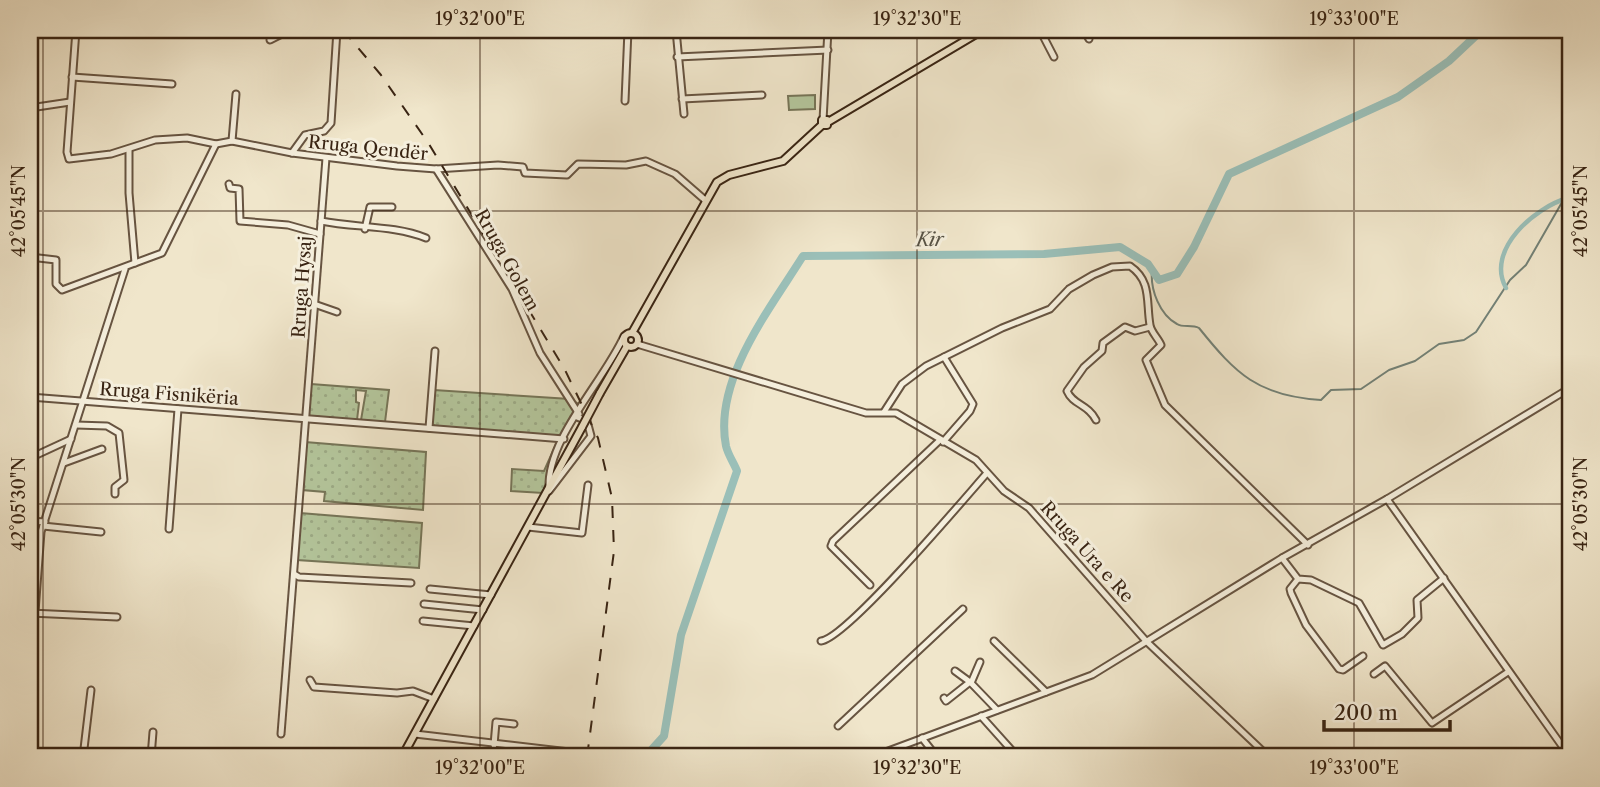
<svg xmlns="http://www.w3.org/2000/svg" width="1600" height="787" font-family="'Libre Caslon Text',serif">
  <defs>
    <pattern id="grass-dots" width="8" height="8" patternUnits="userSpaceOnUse" patternTransform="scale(1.75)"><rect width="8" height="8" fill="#b4c69c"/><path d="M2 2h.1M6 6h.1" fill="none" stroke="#9caa86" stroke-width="1.8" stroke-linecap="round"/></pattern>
  </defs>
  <rect width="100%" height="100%" fill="#f0e6cb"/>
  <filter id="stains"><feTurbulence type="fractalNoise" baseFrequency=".00286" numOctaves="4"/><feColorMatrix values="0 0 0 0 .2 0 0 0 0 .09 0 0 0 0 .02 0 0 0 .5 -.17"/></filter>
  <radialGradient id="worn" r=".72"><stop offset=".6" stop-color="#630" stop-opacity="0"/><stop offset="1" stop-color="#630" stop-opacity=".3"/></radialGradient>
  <g fill="url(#grass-dots)" stroke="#767558" stroke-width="2">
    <polygon points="311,384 389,390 385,422 361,420 366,391 356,390 356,402 359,403 357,420 308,416"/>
    <polygon points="434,390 570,399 582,406 562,436 438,428 432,424"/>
    <polygon points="305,442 426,452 423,510 324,501 325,492 302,490"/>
    <polygon points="557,442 559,442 543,493 511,491 512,469 544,471"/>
    <polygon points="300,513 422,523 419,568 297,560"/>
  </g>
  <polygon fill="#b4c69c" stroke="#767558" stroke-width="2" points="815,95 815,109 789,110 788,96"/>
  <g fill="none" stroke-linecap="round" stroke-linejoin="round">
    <path stroke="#738176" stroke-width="2" d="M 1152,270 C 1150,290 1160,315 1177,324 C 1183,328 1192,324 1199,328 C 1236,374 1258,396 1321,400 L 1331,390 L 1361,389 L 1389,370 L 1415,361 L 1439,344 L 1464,340 L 1476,332 L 1510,280 L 1526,265 L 1561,204 L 1570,197"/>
    <path stroke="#9abfb8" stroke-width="4.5" d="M 1506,288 C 1485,250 1535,207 1568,198"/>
    <path stroke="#9abfb8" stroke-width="8" d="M 645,757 L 664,736 L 681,635 L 737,471 C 734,463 728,455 726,446 C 713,380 770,309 803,256 L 1044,254 L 1120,247 L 1148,264 L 1159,280 L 1177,274 L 1194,247 L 1229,174 L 1398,97 L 1449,61 L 1482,30"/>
    <defs>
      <g id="minor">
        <polyline points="76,30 67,152 69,159 111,154 155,140 187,138 216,144 232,141 292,153 397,166 436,169 498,165 523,167 525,173 567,175 578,164 626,165 646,161 675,174 705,200"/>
        <polyline points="676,30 684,114"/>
        <polyline points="1040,30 1054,57"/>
        <polyline points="1084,30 1089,39"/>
        <polyline points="1170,30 1172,30"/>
        <polyline points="270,40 290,30"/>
        <polyline points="677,57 828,50"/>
        <polyline points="72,77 172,84"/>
        <polyline points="682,99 762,95"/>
        <polyline points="625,101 628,30"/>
        <polyline points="30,108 70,102"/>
        <polyline points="823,120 828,30"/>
        <polyline points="232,141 236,94"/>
        <polyline points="129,150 129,193 135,263"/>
        <polyline points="292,153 305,135 324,131 331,123 337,30"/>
        <polyline points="436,169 512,289 540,353 579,414"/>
        <polyline points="229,184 230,188 239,189 240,221 288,225 320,234"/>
        <path d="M 321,221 C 355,228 394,225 426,238"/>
        <polyline points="365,229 370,207 392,207"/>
        <polyline points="30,257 56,260 56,284 62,290 162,253 216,144"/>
        <polyline points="314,304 337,312"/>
        <polyline points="637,344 866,413 896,413 976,460 1004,491 1029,508 1146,641 1269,757"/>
        <polyline points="30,397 564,439"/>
        <path d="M 884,412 L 902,384 L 926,366 L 1002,328 L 1050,309 L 1069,289 L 1093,275 L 1112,267 L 1130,266 C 1152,281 1146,302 1150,325 C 1151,332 1158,338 1161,345 L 1146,360 L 1165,405 L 1308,545"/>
        <path d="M 1096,420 C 1088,404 1073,405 1067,391 L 1084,367 L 1102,351 L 1103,343 L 1125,327 L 1135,331 L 1150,327"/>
        <polyline points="76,425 107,426 119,433 124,480 115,487 115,494"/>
        <polyline points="429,428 435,351"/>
        <polyline points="943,442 970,411 973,404 944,357"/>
        <polyline points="30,458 71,439"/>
        <polyline points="64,463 102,449"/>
        <path d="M 549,488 C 547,438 604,381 624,336"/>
        <polyline points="549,491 591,436 587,421 577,417"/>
        <polyline points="1387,499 1567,753 1570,750"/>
        <polyline points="30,521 45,522"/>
        <polyline points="43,526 101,532"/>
        <polyline points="528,527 582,533 588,485"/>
        <polyline points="169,529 178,409"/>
        <polyline points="1282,558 1298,579 1311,580 1359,603 1383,645 1402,634 1418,618 1417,600 1444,578"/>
        <polyline points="294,574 299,577 411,583"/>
        <polyline points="1298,579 1290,589 1291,593 1306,625 1339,669 1343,670 1363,656"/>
        <polyline points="870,585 831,546 833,541 940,440"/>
        <polyline points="430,589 491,595"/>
        <polyline points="424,604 483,610"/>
        <polyline points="30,613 117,617"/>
        <polyline points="423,621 474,626"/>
        <path d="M 821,641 C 847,638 963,500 987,473"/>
        <polyline points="994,641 1046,692"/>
        <polyline points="980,662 971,683 997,710"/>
        <polyline points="1374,674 1385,666 1432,723 1508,672"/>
        <polyline points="30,678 41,532 125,269"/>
        <polyline points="310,680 314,687 397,693 413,691 434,699"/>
        <polyline points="944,698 946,701 970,682 955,671"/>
        <polyline points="981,716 1015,754"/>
        <polyline points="838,726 963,609"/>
        <polyline points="281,734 326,158"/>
        <polyline points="415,734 578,753"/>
        <polyline points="922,738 937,757"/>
        <polyline points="494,745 496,722 514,724"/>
        <polyline points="83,757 91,690"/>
        <polyline points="151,757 153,732"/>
        <polyline points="872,757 1092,675 1282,558 1387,499 1570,388"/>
      </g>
      <g id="major">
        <polyline points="828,122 983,30"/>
        <circle cx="631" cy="340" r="7"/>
        <polyline points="632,333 717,182 729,175 783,161 822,125 822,120 827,120 827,125 822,125"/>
        <polyline points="600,393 627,346"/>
        <polyline points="402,757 582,427"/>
      </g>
    </defs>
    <use href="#minor" stroke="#675441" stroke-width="9"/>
    <use href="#major" stroke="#392413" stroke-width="10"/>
    <use href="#minor" stroke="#f5efdd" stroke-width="5"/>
    <use href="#major" stroke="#f0e6cb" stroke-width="6"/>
    <polyline stroke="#392413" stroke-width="2" stroke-dasharray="12 12" stroke-linecap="butt" points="343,30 381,75 429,144 565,370 598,438 612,498 614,551 587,757"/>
    <defs>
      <polyline id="major-bridge" points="582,427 600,393"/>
    </defs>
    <use href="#major-bridge" stroke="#392413" stroke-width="10" stroke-linecap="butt"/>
    <use href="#major-bridge" stroke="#f0e6cb" stroke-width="6"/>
  </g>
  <path fill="none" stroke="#392413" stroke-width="2" stroke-opacity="0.45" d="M 43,30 L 43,757M 480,30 L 480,757M 917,30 L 917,757M 1354,30 L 1354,757M 30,211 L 1570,211M 30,504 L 1570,504"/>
  <g text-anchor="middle" stroke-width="6" stroke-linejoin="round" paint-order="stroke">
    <g font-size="18" fill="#392413" stroke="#f5efdd">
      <text transform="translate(368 148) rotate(6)" y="6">Rruga Qendër</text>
      <text transform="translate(507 260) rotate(61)" y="6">Rruga Golem</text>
      <text transform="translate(302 287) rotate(-86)" y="6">Rruga Hysaj</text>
      <text transform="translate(169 394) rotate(4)" y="6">Rruga Fisnikëria</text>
      <text transform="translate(1087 552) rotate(48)" y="6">Rruga Ura e Re</text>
    </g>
    <g font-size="19" font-style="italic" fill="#565245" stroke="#f5efdd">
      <text transform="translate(930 239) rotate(-1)" y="7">Kir</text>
    </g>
  </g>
  <rect width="1600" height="787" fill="none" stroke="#f0e6cb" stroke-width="77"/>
  <path d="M1324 720v10h126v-10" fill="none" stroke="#392413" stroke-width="3.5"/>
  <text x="1334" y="720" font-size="21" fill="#392413" stroke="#f5efdd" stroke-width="5" paint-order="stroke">200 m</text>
  <rect x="38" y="38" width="1524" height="710" fill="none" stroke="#392413" stroke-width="2.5"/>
  <g font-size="18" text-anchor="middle" fill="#392413">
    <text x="480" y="25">19°32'00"E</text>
    <text x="917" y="25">19°32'30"E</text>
    <text x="1354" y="25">19°33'00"E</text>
    <text transform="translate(19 211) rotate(-90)" y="6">42°05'45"N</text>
    <text transform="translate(1581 211) rotate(-90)" y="6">42°05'45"N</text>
    <text transform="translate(19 504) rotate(-90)" y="6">42°05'30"N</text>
    <text transform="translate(1581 504) rotate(-90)" y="6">42°05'30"N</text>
    <text x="480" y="774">19°32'00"E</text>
    <text x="917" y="774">19°32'30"E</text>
    <text x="1354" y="774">19°33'00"E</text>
  </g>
  <rect width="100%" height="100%" filter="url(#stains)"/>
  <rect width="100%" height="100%" fill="url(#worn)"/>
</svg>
